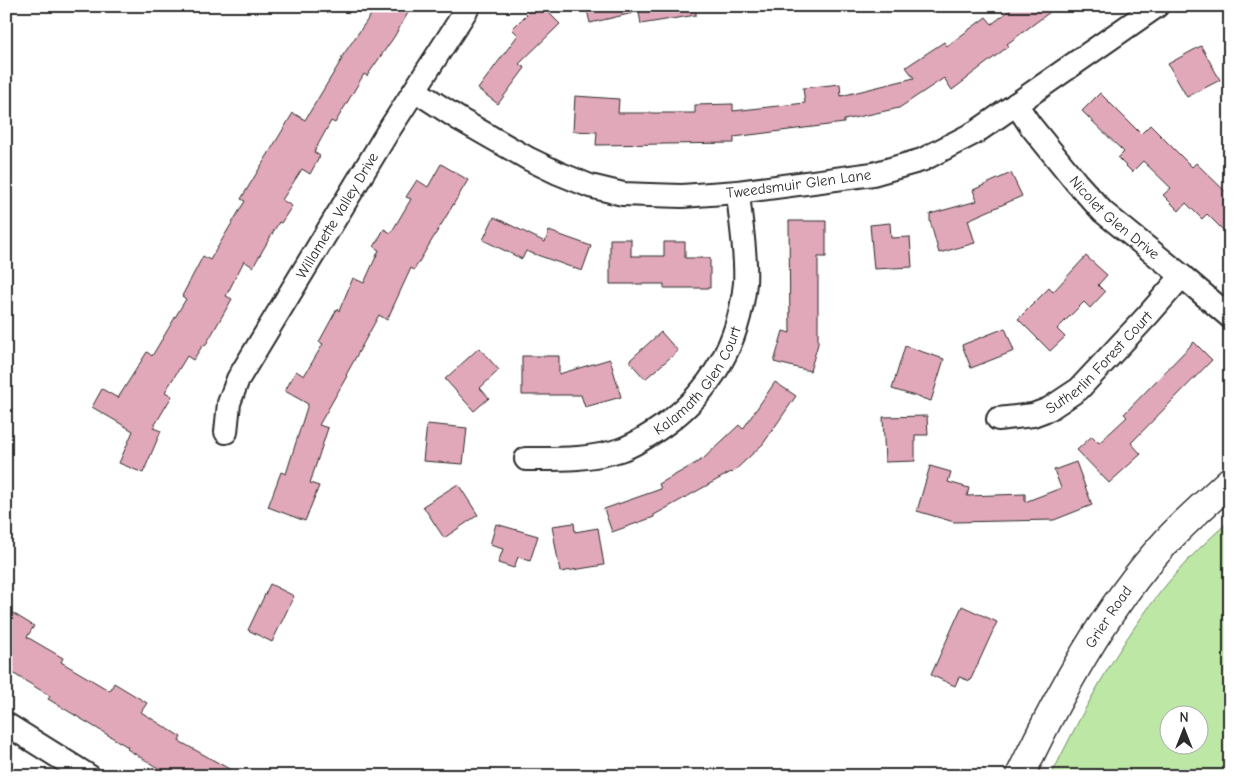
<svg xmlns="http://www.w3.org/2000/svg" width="1236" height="782" font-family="'Comic Neue',sans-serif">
  <rect width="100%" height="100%" fill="#fff"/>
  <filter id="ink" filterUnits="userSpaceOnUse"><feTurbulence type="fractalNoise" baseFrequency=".02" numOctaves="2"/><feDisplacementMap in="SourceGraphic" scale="10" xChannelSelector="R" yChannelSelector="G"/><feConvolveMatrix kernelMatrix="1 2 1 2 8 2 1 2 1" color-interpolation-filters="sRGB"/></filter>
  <g filter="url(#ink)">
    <path fill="#bce7a4" stroke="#748968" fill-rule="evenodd" d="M 1230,520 L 1230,776 L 1051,776 C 1088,700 1130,622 1188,560 C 1201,546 1216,533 1230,520 ZM 1168,714 L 1198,714 L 1198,744 L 1168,744 Z"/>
    <g fill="#e1a8ba" stroke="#2b2b2b">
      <polygon points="377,6 412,6 394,37 367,76 364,74 335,123 331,121 314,152 320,156 310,174 302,169 282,200 292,206 281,223 279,222 253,267 244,261 226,296 232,299 205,346 203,345 193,360 187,356 165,392 172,396 153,428 161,431 143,473 119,463 133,431 92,407 102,389 118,398 147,352 152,356 186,299 182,296 203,256 210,260 245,201 241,199 293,113 305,120 342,59 341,58"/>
      <polygon points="535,6 542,6 560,24 519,64 525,68 498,104 478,89 518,35 512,29"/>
      <polygon points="586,6 633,6 633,13 590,23"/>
      <polygon points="638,6 696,6 696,15 641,24"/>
      <polygon points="1015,6 1058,6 1007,44 1009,46 968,77 968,78 952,90 944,78 899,108 844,120 844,123 734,137 734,143 596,145 597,132 573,131 575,96 619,99 618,113 695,113 695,105 733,104 733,111 805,103 803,88 840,84 841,96 914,78 906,67 944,42 947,46 986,17 992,24"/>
      <polygon points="1201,46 1220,80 1187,97 1168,64"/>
      <polygon points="1100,93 1141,134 1150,125 1192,167 1196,163 1230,196 1230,237 1207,214 1202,219 1186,203 1179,211 1163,195 1171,188 1143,161 1132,172 1118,158 1124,152 1082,111"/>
      <polygon points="441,164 468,180 414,270 411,268 387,320 379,315 346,375 347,376 319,425 328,428 310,483 319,486 305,521 268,507 281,472 286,474 308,404 285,391 296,371 304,376 323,344 319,342 337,309 339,311 353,278 364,283 379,250 374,247 384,229 391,233 411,199 406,197 417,180 428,187"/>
      <polygon points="1011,173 1022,196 968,220 975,243 939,253 930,221 930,214 977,201 973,190"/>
      <polygon points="494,217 545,242 549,231 591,246 582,271 526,251 522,259 483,240"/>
      <polygon points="789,221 826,221 826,257 818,257 818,344 810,371 774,362 783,331 790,333"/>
      <polygon points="890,223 891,238 910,237 912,267 874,269 870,225"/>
      <polygon points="610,239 631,239 631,256 664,256 664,242 685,242 685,258 710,258 710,288 664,288 664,284 610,284"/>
      <polygon points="1086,256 1107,275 1098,285 1105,292 1090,308 1084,302 1057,329 1065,337 1050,351 1018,319 1049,288 1053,292"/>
      <polygon points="1005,328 1014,351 971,368 962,345"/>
      <polygon points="661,332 678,351 645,379 629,361"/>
      <polygon points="1194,342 1212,360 1131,443 1141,454 1109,483 1077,450 1092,436 1099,443 1127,417 1124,414"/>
      <polygon points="905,346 944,359 931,401 892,389"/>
      <polygon points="479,348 499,370 480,388 489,398 474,411 445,379"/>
      <polygon points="522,356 559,356 559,374 610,359 621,397 585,407 581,395 522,395"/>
      <polygon points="775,382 796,396 763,444 732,473 731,472 654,515 654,517 612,532 604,509 661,489 659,484 703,459 739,425 743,429"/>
      <polygon points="927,416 928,435 915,435 915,461 885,462 883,417"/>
      <polygon points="427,424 467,428 463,464 423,461"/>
      <polygon points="1076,462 1092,505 1054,520 954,522 917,511 930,466 951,472 948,482 969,488 967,496 1025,494 1025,502 1061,488 1054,470"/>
      <polygon points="458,484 478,515 444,538 423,506"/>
      <polygon points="574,523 575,532 598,528 604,565 560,572 552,526"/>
      <polygon points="496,524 538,536 530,561 518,557 514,568 498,563 503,549 490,545"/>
      <polygon points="270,584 294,596 272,642 248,630"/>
      <polygon points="962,606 997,622 970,681 959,677 955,686 931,675"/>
      <polygon points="6,609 34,626 27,637 63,658 61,662 110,691 114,683 147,703 141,712 181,737 179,741 242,776 171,776 127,749 128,747 48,699 50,696 6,669"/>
    </g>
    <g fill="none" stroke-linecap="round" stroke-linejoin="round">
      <defs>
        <g id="minor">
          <path id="s1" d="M 416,91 L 459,119 L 529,159 L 558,173 L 590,186 L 623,194 L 649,195 L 682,196 L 738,192 L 873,174 L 922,160 L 976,132 L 1157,6"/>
          <path id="s2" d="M 1016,104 L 1030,125 L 1076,182 L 1103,212 L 1182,276 L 1230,317"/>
          <path id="s3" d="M 998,419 L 1033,415 L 1049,409 L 1079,389 L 1148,315 L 1182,276"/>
          <path id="s4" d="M 226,432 L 229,403 L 238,379 L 387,133 L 469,6"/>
          <path id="s5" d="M 526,459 C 558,459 590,460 620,450 C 635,445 650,435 663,426 C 712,391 739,342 745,283 C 747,256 740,219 738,192"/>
          <polyline points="6,724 89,776"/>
        </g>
        <g id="tertiary">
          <path id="s6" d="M 1020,776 C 1058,696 1106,607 1166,542 C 1186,520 1209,501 1230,481"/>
        </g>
      </defs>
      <use href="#minor" stroke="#2b2b2b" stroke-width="26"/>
      <use href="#tertiary" stroke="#2b2b2b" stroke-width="31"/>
      <use href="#minor" stroke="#fff" stroke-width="22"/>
      <use href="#tertiary" stroke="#fff" stroke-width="28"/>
    </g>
  </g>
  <g text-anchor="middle" stroke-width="4.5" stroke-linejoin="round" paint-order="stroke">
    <g font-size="15" fill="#2b2b2b" stroke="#fff">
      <text dy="5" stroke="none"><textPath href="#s1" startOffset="409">Tweedsmuir Glen Lane</textPath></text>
      <text dy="5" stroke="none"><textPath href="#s4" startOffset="246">Willamette Valley Drive</textPath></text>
      <text dy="5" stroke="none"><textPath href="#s2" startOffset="151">Nicolet Glen Drive</textPath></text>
      <text dy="5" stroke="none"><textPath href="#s3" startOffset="121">Sutherlin Forest Court</textPath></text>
      <text dy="5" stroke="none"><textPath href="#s5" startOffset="202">Kalamath Glen Court</textPath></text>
      <text dy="5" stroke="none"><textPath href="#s6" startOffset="182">Grier Road</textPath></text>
    </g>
  </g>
  <rect width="1236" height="782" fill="none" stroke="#fff" stroke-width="25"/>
  <rect x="12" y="12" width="1211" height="757" fill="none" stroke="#2b2b2b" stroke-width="2" filter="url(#ink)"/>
  <g transform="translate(1184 730)"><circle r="24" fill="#ffffff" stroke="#aaaaaa"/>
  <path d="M0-4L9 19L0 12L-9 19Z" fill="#2b2b2b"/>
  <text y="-8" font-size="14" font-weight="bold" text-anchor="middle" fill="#2b2b2b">N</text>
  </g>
</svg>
